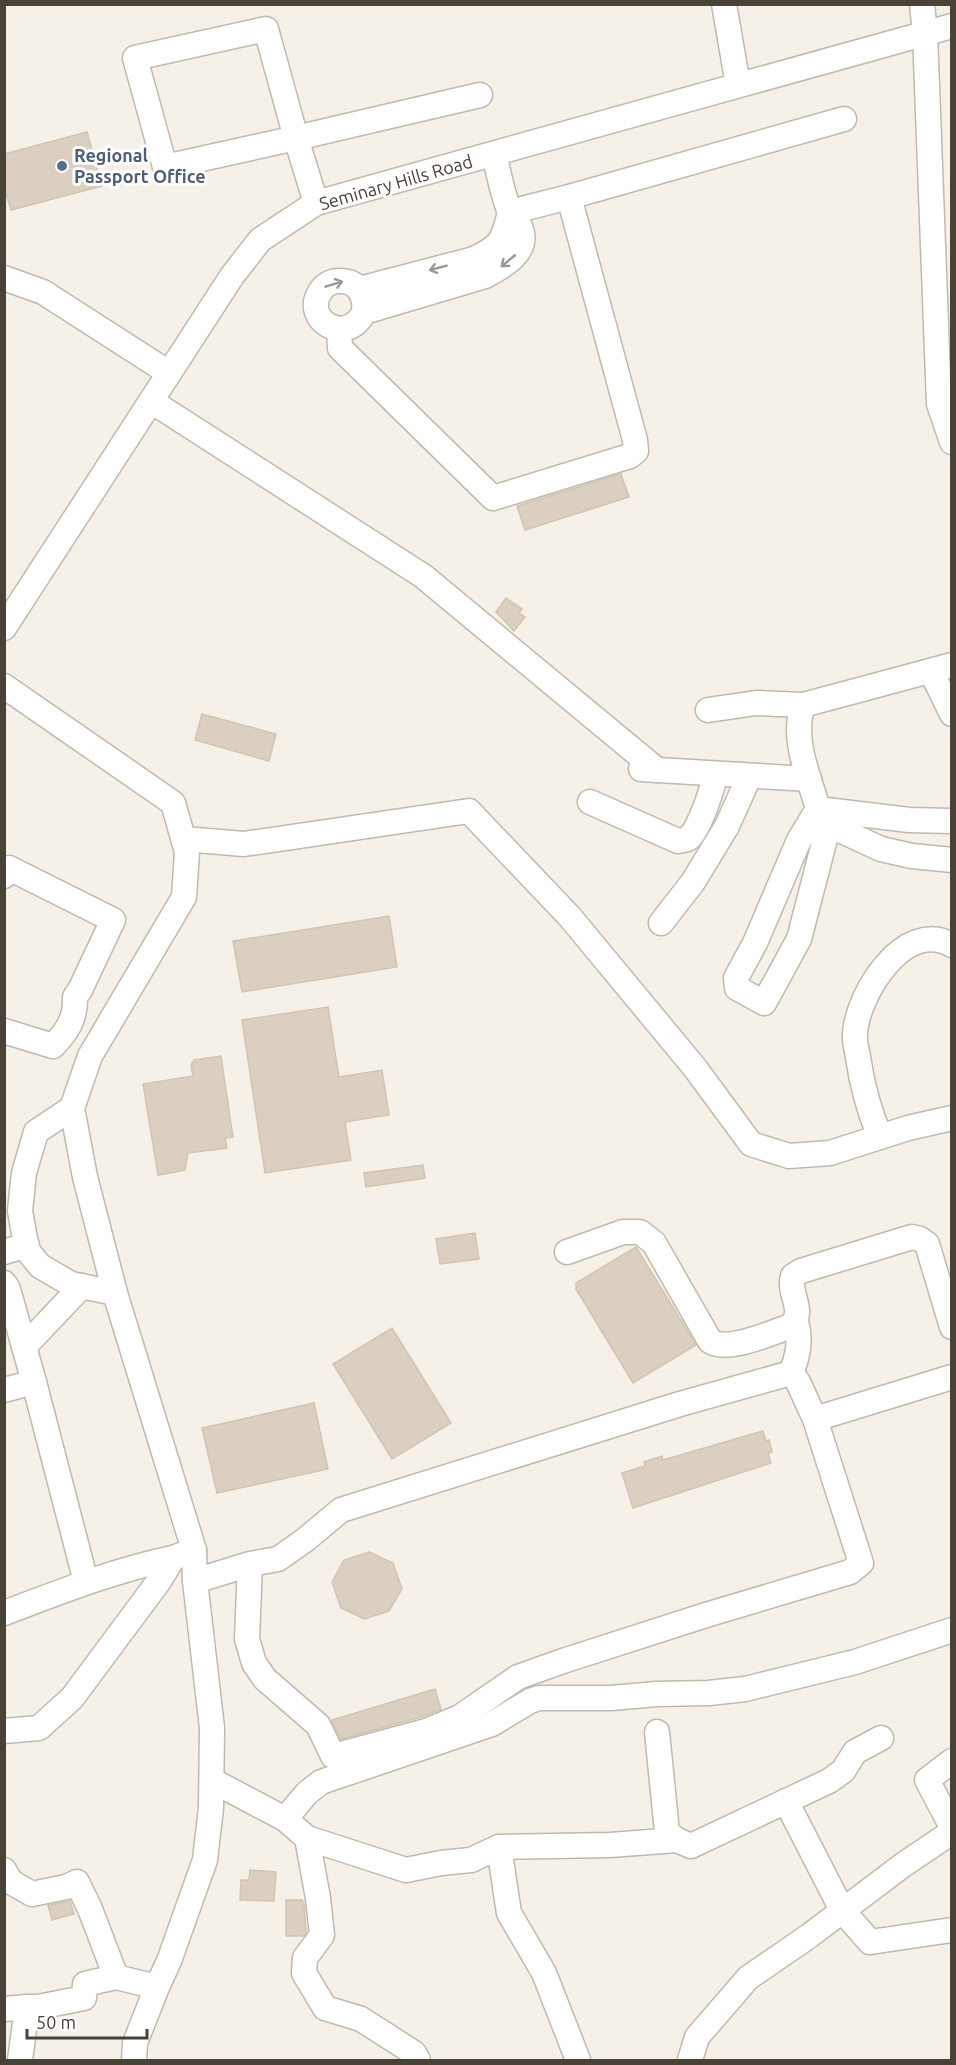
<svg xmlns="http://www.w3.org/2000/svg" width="956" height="2065" font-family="Ubuntu,sans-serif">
  <rect width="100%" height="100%" fill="#f5f1e9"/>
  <g fill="#dacfc1" stroke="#d2c4b1" stroke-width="1.5">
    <polygon points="87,132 102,186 11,210 4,187 4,154"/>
    <polygon points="621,474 629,497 525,530 517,506"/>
    <polygon points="506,598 522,609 519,613 525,617 514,631 496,612"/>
    <polygon points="202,714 276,734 269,761 195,740"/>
    <polygon points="389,916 397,967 242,992 233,941"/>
    <polygon points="328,1007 339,1077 382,1070 389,1115 345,1122 351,1160 265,1173 242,1020"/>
    <polygon points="221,1056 233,1137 225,1138 227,1148 188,1153 185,1170 158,1175 143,1084 193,1076 191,1065 194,1060"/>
    <polygon points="423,1165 425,1178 366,1187 364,1173"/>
    <polygon points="475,1233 479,1259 440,1264 436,1239"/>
    <polygon points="636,1247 696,1345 633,1383 576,1289 576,1283"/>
    <polygon points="392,1328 451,1423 392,1459 333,1364"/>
    <polygon points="314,1403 328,1469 217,1493 202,1428"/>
    <polygon points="763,1431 766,1441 769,1440 772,1452 768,1453 771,1463 633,1508 622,1473 645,1466 644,1462 662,1456 663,1460"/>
    <polygon points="369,1552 393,1563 402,1589 389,1611 364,1619 341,1608 332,1582 344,1560"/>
    <polygon points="435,1689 441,1709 421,1717 341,1739 332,1722 332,1720"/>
    <polygon points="250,1870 276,1872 274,1901 240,1900 241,1880 249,1880"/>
    <polygon points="286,1900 302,1900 304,1904 306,1932 304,1936 286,1936"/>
    <polygon points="70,1901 74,1914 52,1920 48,1905"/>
  </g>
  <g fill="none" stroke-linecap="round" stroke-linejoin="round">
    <defs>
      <g id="minor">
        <polyline points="724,4 738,85"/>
        <polyline points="922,4 925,33 939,404 952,442"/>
        <polyline points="316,203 296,138 165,167 135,58 266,29 296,138 480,95"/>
        <polyline points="510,212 569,197 844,119"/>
        <polyline points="4,278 43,292 169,373"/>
        <path d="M 359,289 L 474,259 C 501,246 503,241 510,212"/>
        <path d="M 364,312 C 366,296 358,280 339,281 C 331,281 324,285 320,292 C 302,320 347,347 364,312 L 485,276 C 502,267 529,253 521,229 C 519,222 512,217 509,210 C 502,192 499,173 494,155"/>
        <polyline points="339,329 340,348 493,498 630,456 636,451 635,440 569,197"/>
        <polyline points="151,401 423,576 657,770"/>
        <polyline points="4,628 232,276 260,240 316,203 952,26"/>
        <polyline points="931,671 952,714"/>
        <polyline points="4,686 173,803 187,852 184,897 90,1056 72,1108 85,1177 115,1293 194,1550 195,1581 212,1728 211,1808 205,1860 169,1961 157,1987 135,2043 134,2060"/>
        <polyline points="708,710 756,703 803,705"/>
        <polyline points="641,769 809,779"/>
        <path d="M 590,802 L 678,841 C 683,840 688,840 691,836 C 702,821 711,792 716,774"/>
        <polyline points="818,809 909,820 952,821"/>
        <path d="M 832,812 L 799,939 L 764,1003 L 737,988 L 736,978 L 755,943 L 799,840 L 818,809 C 809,776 791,739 803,705 L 952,665"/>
        <polyline points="829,825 881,849 912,856 952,860"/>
        <polyline points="184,839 244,844 469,811 570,917 695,1068 751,1144 789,1156 830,1153 908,1128 952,1118"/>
        <path d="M 4,876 L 9,868 L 113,920 L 80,990 L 75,997 C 76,1018 67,1032 53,1046 L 4,1031"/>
        <polyline points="661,923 693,882 727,826 749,777"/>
        <polyline points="72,1108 36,1132 24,1173 20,1211 27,1250 40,1266 71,1284 115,1293"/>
        <path d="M 880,1137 C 869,1111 862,1085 858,1057 C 857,1050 854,1042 855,1034 C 857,995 904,918 952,945"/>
        <polyline points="4,1252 27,1245"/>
        <path d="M 567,1252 L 623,1232 L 640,1232 L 654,1243 L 710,1341 C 728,1353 769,1333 789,1327 C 808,1313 787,1294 793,1276 L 801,1271 L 912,1237 L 920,1239 L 927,1244 L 952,1327"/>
        <polyline points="4,1283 8,1289 34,1382 86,1582"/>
        <polyline points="24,1347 82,1286"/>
        <path d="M 791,1373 C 798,1357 801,1339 796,1322"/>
        <polyline points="4,1390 34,1382"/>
        <polyline points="815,1419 952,1377"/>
        <polyline points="195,1581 250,1564 278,1559 305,1540 341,1510 680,1404 791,1373 798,1382 815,1419 861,1563 850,1572 706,1615 563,1661 518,1677 460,1717 426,1731 333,1756 318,1725 265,1679 254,1663 247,1639 250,1564"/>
        <path d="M 4,1613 C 60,1592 115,1570 173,1558"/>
        <polyline points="4,1731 39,1728 72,1698 159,1581 173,1558 194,1550"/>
        <polyline points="657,1732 667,1832 677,1840 691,1846 829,1781 843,1771 855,1752 881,1738"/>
        <polyline points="952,1761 927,1780 952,1827"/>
        <polyline points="213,1781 285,1819 307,1838 318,1898 322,1935 305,1958 304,1973 325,2008 361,2019 414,2053 418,2060"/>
        <polyline points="786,1801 842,1910 870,1942 952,1930"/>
        <polyline points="285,1819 307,1793 321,1782 492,1724 530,1701 539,1698 611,1698 657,1694 709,1693 745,1689 855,1662 952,1630"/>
        <polyline points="307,1838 406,1870 441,1863 471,1860 499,1847 610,1845 677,1840"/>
        <polyline points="499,1847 509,1913 544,1973 578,2060"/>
        <polyline points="4,1870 11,1882 32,1894 66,1887 77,1882 90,1909 116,1977"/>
        <polyline points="4,2009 27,2007"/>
        <polyline points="20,2060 27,2007 38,2007 84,1998 85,1984 116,1977 157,1987"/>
        <polyline points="690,2060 697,2037 748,1978 809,1936 903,1865 952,1832"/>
      </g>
    </defs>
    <use href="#minor" stroke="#c1b9ab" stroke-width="27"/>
    <use href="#minor" stroke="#fff" stroke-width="24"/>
  </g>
  <defs><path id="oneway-shaft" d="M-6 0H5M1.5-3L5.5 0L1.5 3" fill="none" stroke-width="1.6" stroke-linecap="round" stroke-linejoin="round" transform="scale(1.5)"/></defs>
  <g stroke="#9b9791">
    <use href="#oneway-shaft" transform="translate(508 261) rotate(140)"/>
    <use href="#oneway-shaft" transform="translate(438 268) rotate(165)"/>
    <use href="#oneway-shaft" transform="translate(334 284) rotate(-17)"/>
  </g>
  <circle fill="#5c6f8a" stroke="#fff" stroke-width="2" cx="62" cy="166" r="6"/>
  <g text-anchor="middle" stroke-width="6" stroke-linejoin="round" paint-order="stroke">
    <g font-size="18" font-weight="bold" fill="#4e5e75" stroke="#fff" text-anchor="start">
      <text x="74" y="162">Regional<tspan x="74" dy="21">Passport Office</tspan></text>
    </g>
    <g font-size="18" fill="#494237" stroke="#fff">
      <text transform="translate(396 183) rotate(-16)" y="6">Seminary Hills Road</text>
    </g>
  </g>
  <rect width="956" height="2065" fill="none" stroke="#494237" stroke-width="12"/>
  <path d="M27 2029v9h120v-9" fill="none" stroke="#494237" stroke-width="3"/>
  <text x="36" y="2029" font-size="18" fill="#494237" stroke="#ffffff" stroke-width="4.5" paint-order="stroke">50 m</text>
</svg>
